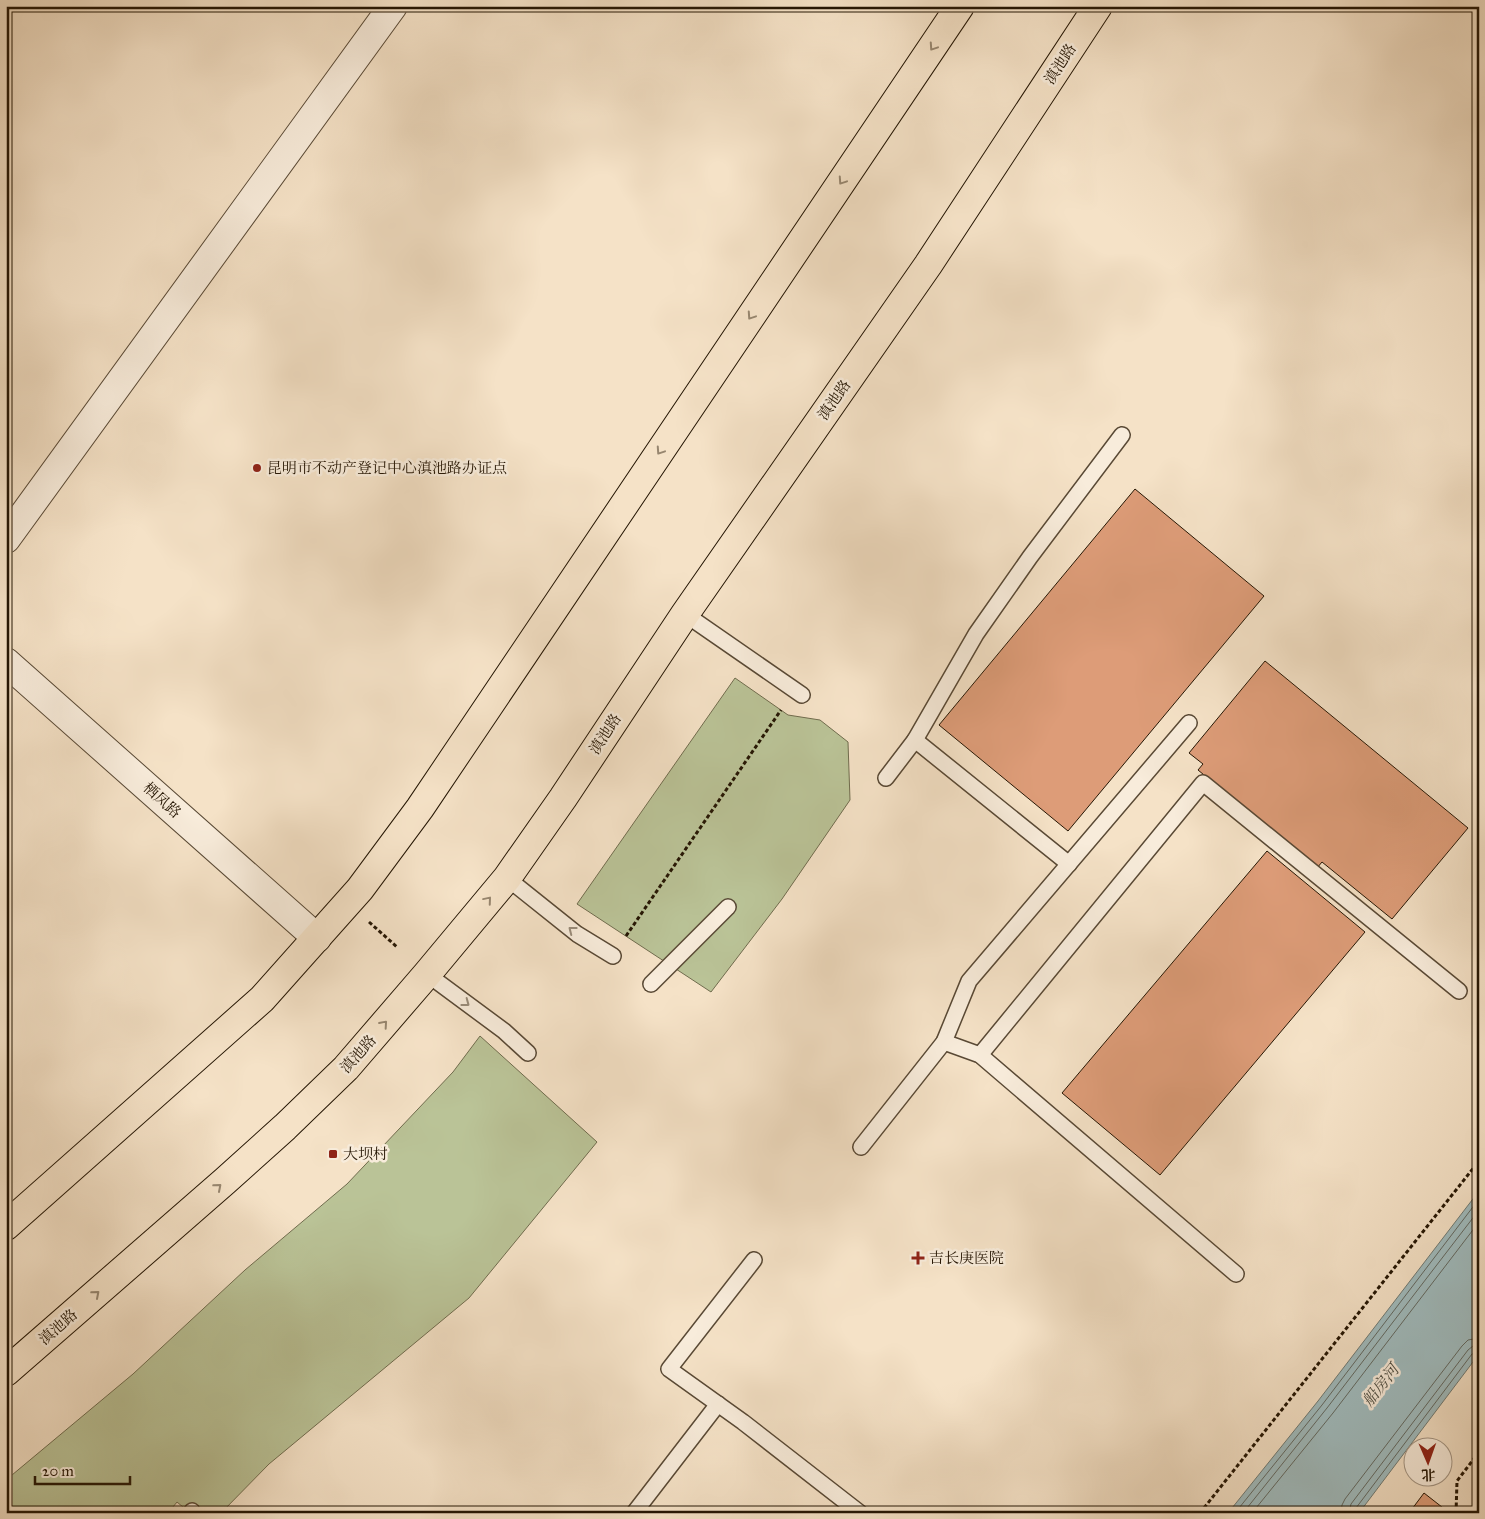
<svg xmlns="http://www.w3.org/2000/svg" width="1485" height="1519" font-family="'IM FELL Great Primer','Noto Serif SC',serif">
  <rect width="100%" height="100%" fill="#f5e2c7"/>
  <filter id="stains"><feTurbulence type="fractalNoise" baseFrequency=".004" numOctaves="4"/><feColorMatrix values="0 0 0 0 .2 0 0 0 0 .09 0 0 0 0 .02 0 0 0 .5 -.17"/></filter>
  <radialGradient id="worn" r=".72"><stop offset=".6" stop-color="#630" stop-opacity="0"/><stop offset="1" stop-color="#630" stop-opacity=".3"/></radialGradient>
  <g fill="#bac397" stroke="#706c4e">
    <polygon points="735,678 788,715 820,720 848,742 850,800 782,899 711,992 577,904"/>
    <polygon points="480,1036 597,1142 469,1298 269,1464 221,1513 190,1513 177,1502 168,1513 6,1513 6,1480 133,1374 245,1270 347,1184 453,1072"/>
  </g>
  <polygon fill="#a0bcbf" stroke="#6f7a74" points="1479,1191 1479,1354 1359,1513 1228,1513 1318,1401"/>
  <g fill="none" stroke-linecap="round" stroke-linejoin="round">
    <g stroke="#626962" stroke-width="1">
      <polyline points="1235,1513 1322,1405 1479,1199"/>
      <polyline points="1243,1513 1327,1408 1479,1210"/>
      <polyline points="1252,1513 1333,1413 1479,1222"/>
      <polyline points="1341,1513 1342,1505 1345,1499 1462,1346 1468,1340 1479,1338"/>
      <polyline points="1349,1513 1351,1504 1468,1350 1473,1346 1479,1345"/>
      <polyline points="1355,1513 1356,1508 1472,1354 1479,1352"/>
    </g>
  </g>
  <g fill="#dd9c78" stroke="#251604">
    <polygon points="1135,489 1264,596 1068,831 939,725"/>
    <polygon points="1265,661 1468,828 1392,919 1322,862 1317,868 1198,770 1203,764 1189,753"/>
    <polygon points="1267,851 1365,932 1160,1175 1062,1093"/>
    <polygon points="1424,1493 1447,1511 1445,1513 1409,1513"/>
  </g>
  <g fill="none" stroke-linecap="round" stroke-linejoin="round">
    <defs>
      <g id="lane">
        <polyline points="685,614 802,695"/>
        <polyline points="915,740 1069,864"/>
        <polyline points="886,778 915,740 976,634 1030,557 1122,435"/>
        <polyline points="507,878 577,934 613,956"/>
        <polyline points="427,974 504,1031 528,1053"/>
        <polyline points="651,984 728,907"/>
        <polyline points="944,1042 980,1055 1236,1274"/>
        <polyline points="980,1055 1203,783 1459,991"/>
        <polyline points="861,1147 944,1042 969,981 1189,723"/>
        <polyline points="754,1260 669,1369 743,1422 860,1513"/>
        <polyline points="191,1513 192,1511"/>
        <polyline points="634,1513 718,1404"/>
      </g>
      <g id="street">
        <polyline points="6,539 393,6"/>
        <polyline points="6,662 317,938"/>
      </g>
      <g id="primary">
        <polyline points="6,1226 262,999 360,889 420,808 960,6"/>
        <polyline points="6,1372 225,1181 285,1127 346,1068 427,974 507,878 563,798 685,614 928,265 1098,6"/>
      </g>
    </defs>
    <use href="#lane" stroke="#594935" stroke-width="18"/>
    <use href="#street" stroke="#594935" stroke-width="30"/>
    <use href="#primary" stroke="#251604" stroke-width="30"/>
    <g stroke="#251604" stroke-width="3" stroke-dasharray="4 2.5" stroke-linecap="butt">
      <polyline points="369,922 397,947"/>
      <polyline points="626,936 781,710"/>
      <polyline points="1200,1513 1479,1161"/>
      <polyline points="1456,1513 1457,1481 1479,1452"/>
    </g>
    <use href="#lane" stroke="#f8ecdb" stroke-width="15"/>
    <use href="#street" stroke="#f8ecdb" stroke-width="28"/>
    <use href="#primary" stroke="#f5e2c7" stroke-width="28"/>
  </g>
  <defs><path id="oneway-chevron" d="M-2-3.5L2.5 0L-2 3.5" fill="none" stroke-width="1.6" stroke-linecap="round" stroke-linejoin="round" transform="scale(1.25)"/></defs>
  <g stroke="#97866f">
    <use href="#oneway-chevron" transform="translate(933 47) rotate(124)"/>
    <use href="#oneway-chevron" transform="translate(842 181) rotate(124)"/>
    <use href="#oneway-chevron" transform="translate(751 316) rotate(124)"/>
    <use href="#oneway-chevron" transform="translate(660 451) rotate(124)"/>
    <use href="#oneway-chevron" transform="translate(488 900) rotate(-50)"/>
    <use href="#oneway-chevron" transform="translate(384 1024) rotate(-49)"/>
    <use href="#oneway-chevron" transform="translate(218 1187) rotate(-41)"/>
    <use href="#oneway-chevron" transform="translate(96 1294) rotate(-41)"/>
  </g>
  <g stroke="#998c7a">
    <use href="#oneway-chevron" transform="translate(572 930) rotate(-142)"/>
    <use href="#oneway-chevron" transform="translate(466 1003) rotate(37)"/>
  </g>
  <g fill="#8f2418" stroke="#f8ecdb" stroke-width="2">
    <circle cx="257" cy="468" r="5"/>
    <rect x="328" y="1149" width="10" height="10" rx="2.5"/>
    <path d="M915.5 1250.5h5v5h5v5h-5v5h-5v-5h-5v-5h5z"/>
  </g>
  <g text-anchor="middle" stroke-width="5" stroke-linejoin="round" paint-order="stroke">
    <g font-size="15" fill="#251604" stroke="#f8ecdb">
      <text transform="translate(1060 64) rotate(-57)" y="5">滇池路</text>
      <text transform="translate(834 400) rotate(-55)" y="5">滇池路</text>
      <text transform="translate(605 734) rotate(-57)" y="5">滇池路</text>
      <text transform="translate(162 800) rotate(42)" y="5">栖凤路</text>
      <text transform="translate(358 1054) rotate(-48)" y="5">滇池路</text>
      <text transform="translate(58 1327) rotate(-41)" y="5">滇池路</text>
    </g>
    <g font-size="15" fill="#251604" stroke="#f8ecdb" text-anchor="start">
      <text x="267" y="473">昆明市不动产登记中心滇池路办证点</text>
      <text x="343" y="1159">大坝村</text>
      <text x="929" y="1263">吉长庚医院</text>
    </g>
    <g font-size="16" font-style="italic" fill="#505045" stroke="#f8ecdb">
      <text transform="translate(1380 1385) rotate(-52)" y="6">船房河</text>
    </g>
  </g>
  <rect width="1485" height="1519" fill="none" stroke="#f5e2c7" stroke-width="25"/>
  <rect x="8" y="8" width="1470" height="1504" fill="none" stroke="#251604" stroke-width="2.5"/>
  <rect x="12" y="12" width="1460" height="1494" fill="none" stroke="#251604"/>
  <g transform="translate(1428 1462) rotate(178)"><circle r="24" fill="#f8ecdb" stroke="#a49685"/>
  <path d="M0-4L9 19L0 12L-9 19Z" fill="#8f2418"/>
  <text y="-8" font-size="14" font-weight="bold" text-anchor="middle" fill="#251604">北</text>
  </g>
  <path d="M35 1476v8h95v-8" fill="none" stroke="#251604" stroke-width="2.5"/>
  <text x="42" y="1476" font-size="15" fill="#251604" stroke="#f8ecdb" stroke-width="4" paint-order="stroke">20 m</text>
  <rect width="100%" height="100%" filter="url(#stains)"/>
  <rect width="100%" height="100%" fill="url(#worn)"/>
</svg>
